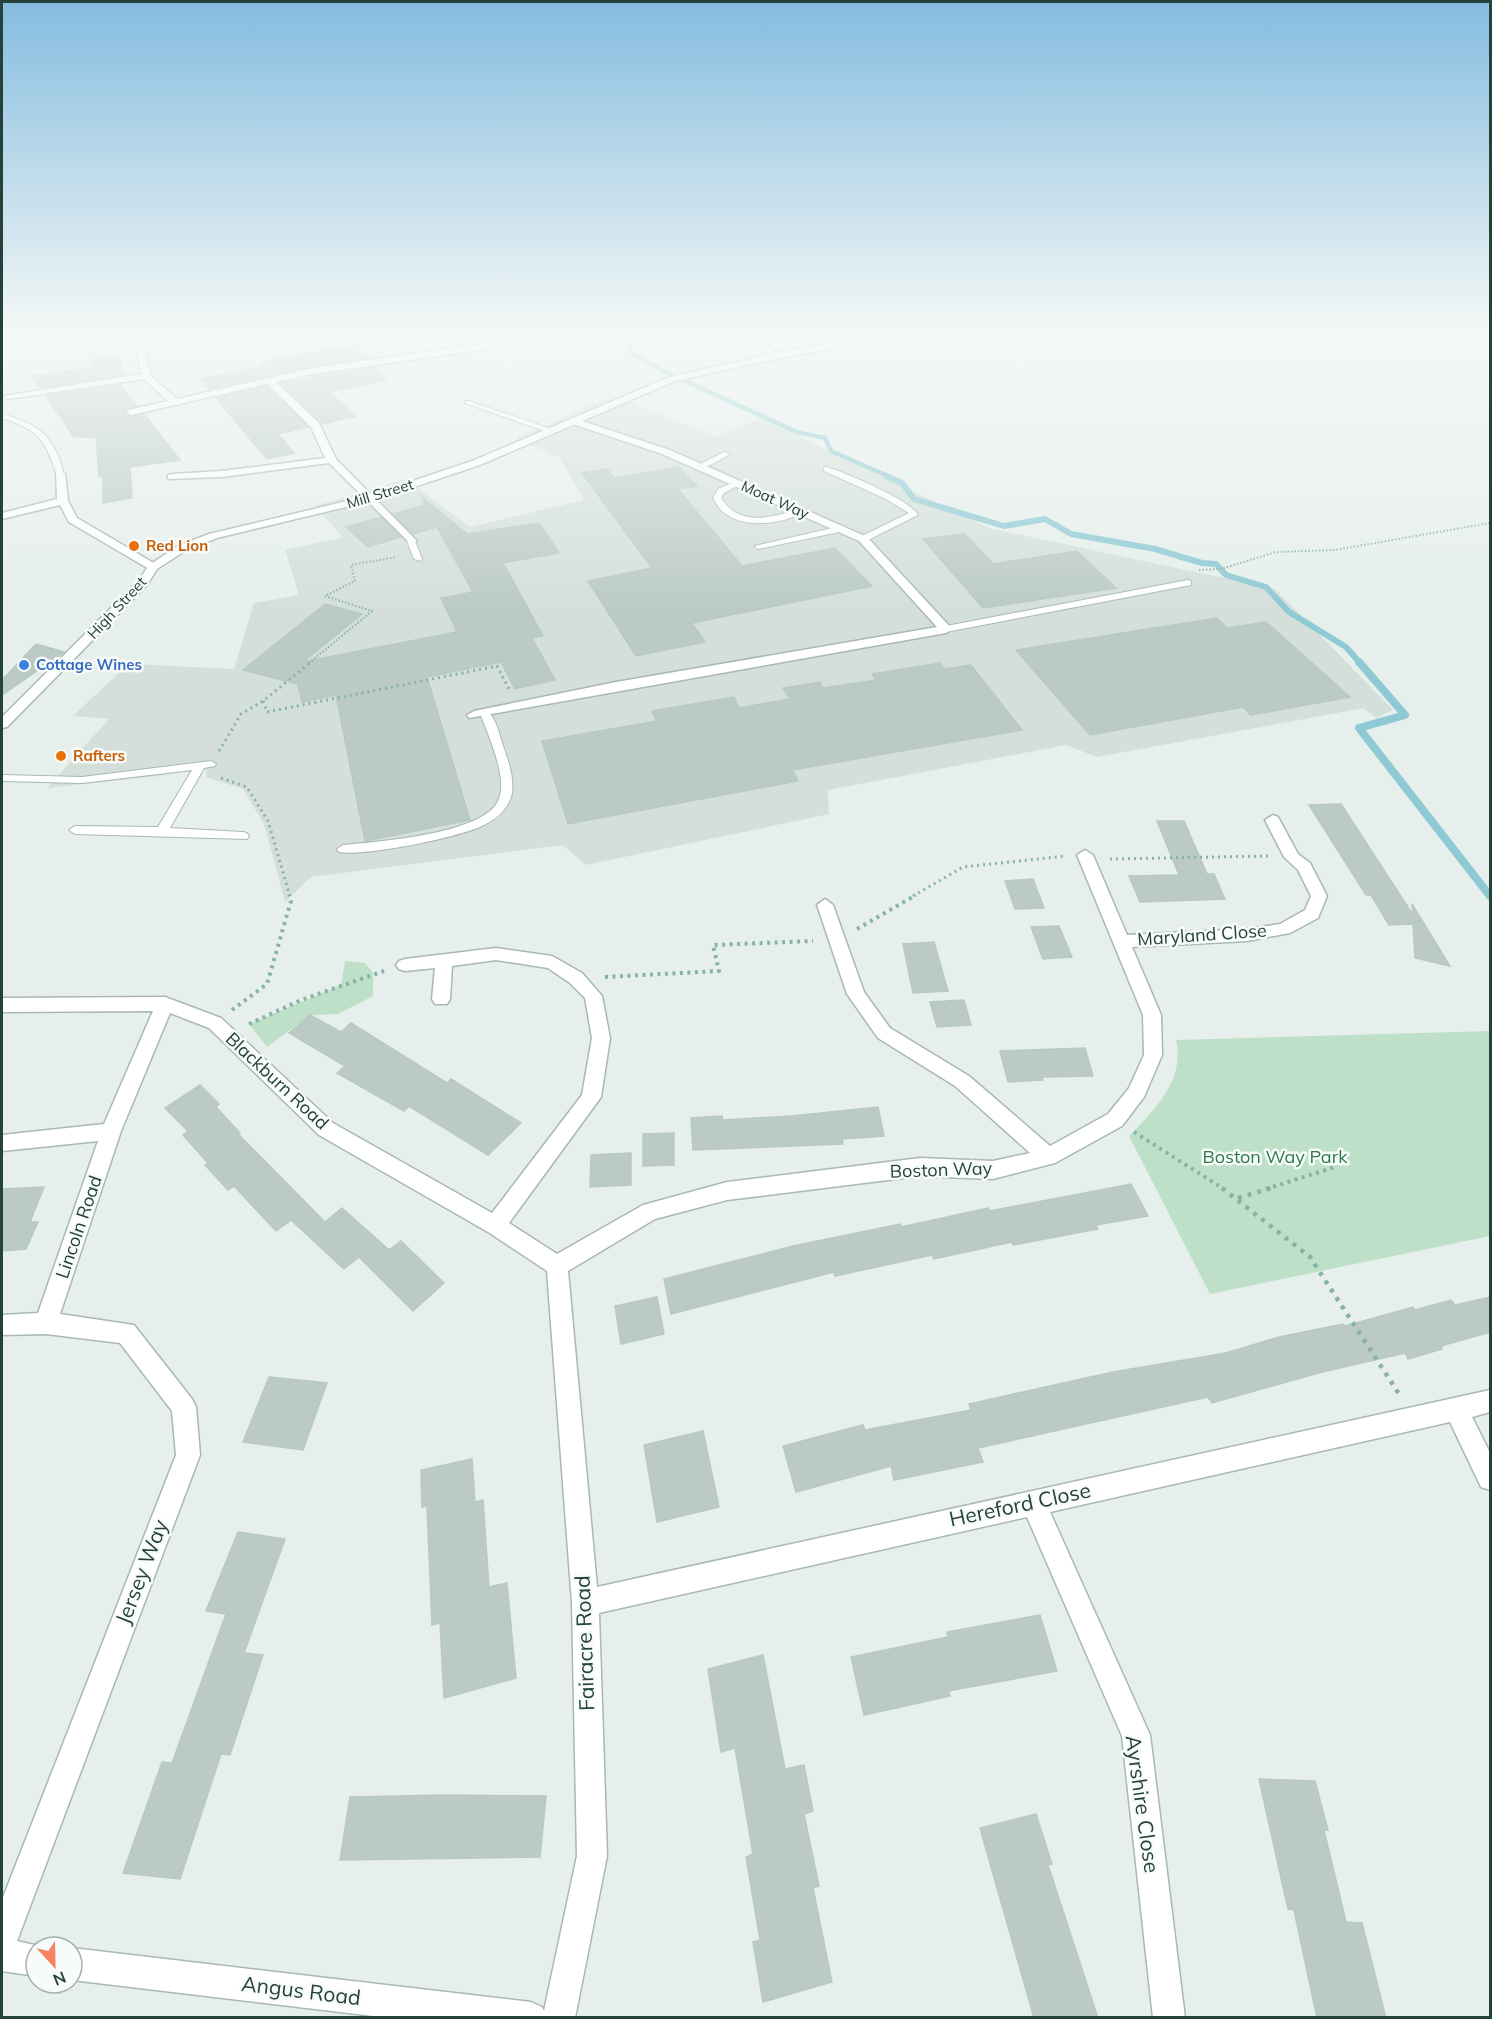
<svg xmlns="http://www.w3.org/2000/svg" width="1492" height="2019" font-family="Mulish,sans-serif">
  <rect width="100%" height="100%" fill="#e6efeb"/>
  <polygon fill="#d4dfda" points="612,395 715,437 762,418 989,528 1275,589 1393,710 1376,718 1364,708 1097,757 1066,745 828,790 829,814 586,865 563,845 311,877 285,902 264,824 243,789 206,777 206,767 159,776 47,788 109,719 73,716 128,664 234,669 254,603 299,595 285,550 343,537 315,506 409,478 420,490 470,527 584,500 560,458 516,438"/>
  <g fill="#bfe0c8">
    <polygon points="345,961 365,963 373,973 373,996 338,1014 310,1015 267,1047 249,1024 341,985"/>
    <path d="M 1490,1031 L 1490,1236 L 1210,1294 L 1129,1136 C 1155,1109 1185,1081 1176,1040 Z"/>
  </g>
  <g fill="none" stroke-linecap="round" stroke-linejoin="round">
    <polyline stroke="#8ec9d4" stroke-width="4.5" points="621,329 632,353 659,369 797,432 825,438 831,451 890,477"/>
    <polyline stroke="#8ec9d4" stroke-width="6" points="886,476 902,483 914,499 1004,526 1045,519 1071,534 1155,549 1202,563 1216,564 1226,575 1266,587 1289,612 1346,647 1360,663"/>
    <polyline stroke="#8ec9d4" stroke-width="8" points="1359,662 1405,715 1359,728 1490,896"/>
  </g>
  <g fill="#bbcac4" stroke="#b8c9c2" stroke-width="1.5">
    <polygon points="356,345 367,358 312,366 209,389 200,379 264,366 261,362"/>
    <polygon points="119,355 123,375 40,388 32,376 93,367 93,358"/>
    <polygon points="375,367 386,380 329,392 356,416 322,424 281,383"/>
    <polygon points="120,385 137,406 126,408 125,414 132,417 144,414 180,460 130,467 132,498 103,503 103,476 99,476 96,437 74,437 46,396"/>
    <polygon points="266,386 308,427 278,434 294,453 267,459 216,398"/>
    <polygon points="679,467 697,486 678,489 742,566 835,548 872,586 692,623 705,642 636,656 588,581 652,568 582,473 607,469 614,478"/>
    <polygon points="422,497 467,534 539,523 559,553 503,563 543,636 532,638 555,680 515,689 501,662 427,677 470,820 365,841 336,695 302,702 298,684 243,670 325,604 362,614 303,662 457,632 441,598 473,592 437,527 413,534 393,514 425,505"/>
    <polygon points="381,517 401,537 368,547 346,527"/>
    <polygon points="965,534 993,564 1077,551 1116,588 983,608 923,539"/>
    <polygon points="1217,618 1227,628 1266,622 1350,697 1251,715 1243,707 1090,735 1016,650"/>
    <polygon points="36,644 64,652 2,695 2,680"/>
    <polygon points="940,663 944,669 971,665 1022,730 792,770 798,781 568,824 542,741 657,721 652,711 734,697 739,708 790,699 783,688 820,682 823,688 876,680 872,674"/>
    <polygon points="1341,804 1413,915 1412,904 1450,966 1415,958 1413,924 1389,925 1371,895 1366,895 1309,805"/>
    <polygon points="1157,821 1184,821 1207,874 1214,874 1225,899 1140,902 1129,876 1179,875"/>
    <polygon points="1033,879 1044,908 1015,909 1005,881"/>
    <polygon points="1059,926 1072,957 1043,959 1031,927"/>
    <polygon points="934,942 948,991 913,993 903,944"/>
    <polygon points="964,1000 971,1025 937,1027 930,1002"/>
    <polygon points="310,1015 341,1032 351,1023 447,1083 451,1079 521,1123 488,1155 409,1106 404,1111 337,1073 345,1066 289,1033"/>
    <polygon points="1085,1048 1093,1076 1042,1077 1043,1080 1008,1082 1000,1051"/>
    <polygon points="200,1085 219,1104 216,1107 240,1133 238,1134 325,1222 342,1208 389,1250 401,1241 444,1283 413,1311 359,1257 344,1269 291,1220 276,1231 234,1186 228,1190 205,1165 208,1163 183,1135 188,1131 165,1108"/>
    <polygon points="878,1107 884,1136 842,1139 843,1144 693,1150 691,1118 722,1116 723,1120 792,1116"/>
    <polygon points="674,1133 674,1165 643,1166 643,1134"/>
    <polygon points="631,1153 631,1185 590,1187 591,1155"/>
    <polygon points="1131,1184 1148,1216 1096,1225 1098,1229 1013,1245 1012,1242 934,1259 932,1255 835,1276 834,1272 671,1314 664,1279 793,1246 900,1224 901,1227 988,1208 990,1211"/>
    <polygon points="44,1187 30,1222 38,1222 26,1249 2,1251 2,1189"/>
    <polygon points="657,1297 664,1334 621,1344 615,1306"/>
    <polygon points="1491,1297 1491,1332 1441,1346 1442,1349 1408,1359 1405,1353 1322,1372 1212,1403 1208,1397 978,1448 983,1462 894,1480 891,1466 796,1492 783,1446 863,1425 865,1430 971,1410 969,1404 1113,1372 1226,1353 1279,1337 1343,1324 1345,1326 1413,1307 1415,1310 1451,1300 1455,1305"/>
    <polygon points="269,1377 327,1383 303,1450 243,1442"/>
    <polygon points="703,1431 719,1507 657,1522 644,1445"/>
    <polygon points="472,1459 475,1502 483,1500 489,1587 507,1583 516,1678 444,1698 440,1623 432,1625 427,1506 422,1507 421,1470"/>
    <polygon points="238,1532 285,1539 244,1653 263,1655 230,1755 221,1754 180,1879 123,1873 162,1762 172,1763 226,1614 206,1611"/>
    <polygon points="1040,1615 1057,1671 948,1691 950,1696 864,1715 851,1657 948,1637 947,1632"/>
    <polygon points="763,1655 785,1769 804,1765 813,1811 804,1814 819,1886 813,1888 832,1982 763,2002 753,1942 760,1940 746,1857 753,1854 735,1748 721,1752 708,1669"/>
    <polygon points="1259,1779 1315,1781 1328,1830 1324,1830 1346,1922 1362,1923 1386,2018 1317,2018 1294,1910 1288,1909"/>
    <polygon points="445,1795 546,1796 540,1857 340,1860 350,1797"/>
    <polygon points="1036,1814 1052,1864 1048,1865 1098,2018 1034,2018 980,1828"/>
  </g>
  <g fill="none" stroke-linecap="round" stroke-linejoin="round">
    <defs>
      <g id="service">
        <polygon points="465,401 469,401 554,430 547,432 465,403"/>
        <path d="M 2,414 C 28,421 48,430 58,456 C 61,462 63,469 63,475 L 56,473 C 45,438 36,429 2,418 Z"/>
        <polygon points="724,452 731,454 702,469 695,467"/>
        <path d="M 827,467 C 844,472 912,501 918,515 L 866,541 L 860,541 L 860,537 L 909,513 L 884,498 L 824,471 L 824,467 Z"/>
        <path d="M 736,481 L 739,481 L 739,485 L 724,493 L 721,498 C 740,528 772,517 800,509 L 804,511 C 786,524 749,528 729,516 C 721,512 717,505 713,498 L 718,489 Z"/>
        <polygon points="841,526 844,527 844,531 758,549 754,546"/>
        <polygon points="411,538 415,541 422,559 421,561 414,559 407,541"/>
        <polygon points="1188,580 1191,581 1191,585 946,632 941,629 946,626"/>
        <path d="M 485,710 C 495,714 500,736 503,746 C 509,762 518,788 508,804 C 502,814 494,820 484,825 C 462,837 362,857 339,852 L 337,849 L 343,845 C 376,842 483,834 498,801 C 509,779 488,735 480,713 Z"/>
        <polygon points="211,761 216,764 215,766 204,768 170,828 243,832 247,833 249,836 247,839 75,834 69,830 75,826 158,827 192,770 82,783 2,781 2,775 82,777"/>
      </g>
      <g id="minor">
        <polygon points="551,329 566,329 487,349 313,374 276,382 319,423 336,459 415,539 417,541 411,544 329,463 222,477 168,479 168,475 172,474 222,471 325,458 311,427 267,384 131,415 126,412 128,410 168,401 144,379 8,399 3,396 141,374 137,352 141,349 145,352 150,375 177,399 313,368 487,343"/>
        <polygon points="739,329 748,329 780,356 773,358"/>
        <polygon points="573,418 670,450 867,537 952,629 946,633 469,718 467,715 474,711 616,682 937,627 859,541 662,454 570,423 570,419"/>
        <polygon points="56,471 65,473 68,501 77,518 157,565 157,569 149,569 69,522 60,505 2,519 2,513 57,499"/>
        <polygon points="1273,815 1278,817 1298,854 1310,863 1327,896 1318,918 1290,933 1247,941 1132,947 1161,1015 1162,1055 1144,1097 1122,1126 1055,1163 993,1179 920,1176 727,1200 655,1219 568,1271 597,1587 1490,1390 1490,1412 1472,1417 1490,1453 1490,1490 1481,1487 1450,1422 1050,1512 1150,1735 1185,2018 1153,2018 1122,1736 1027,1517 599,1613 607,1856 575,2018 390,2018 72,1980 72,1948 531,2002 542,2007 544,2011 577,1856 572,1603 547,1271 488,1232 319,1135 209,1028 170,1013 121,1131 60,1314 134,1325 192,1399 196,1407 200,1455 17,1941 43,1947 36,1947 36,1976 2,1971 2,1900 176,1455 172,1411 120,1343 46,1334 2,1335 2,1315 38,1313 98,1141 2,1151 2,1135 104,1124 153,1011 2,1012 2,998 165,997 221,1018 333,1123 492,1213 582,1095 592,1038 585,998 570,983 548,968 496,960 452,966 450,999 447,1004 435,1004 432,999 435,968 405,971 399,969 396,965 399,961 405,959 496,948 552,956 582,973 602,996 610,1038 601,1097 509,1223 557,1254 643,1205 727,1182 920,1158 993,1161 1030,1153 955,1086 878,1038 847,994 817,905 825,899 833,905 864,992 890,1028 969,1076 1050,1146 1108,1114 1129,1088 1144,1055 1143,1015 1077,855 1085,850 1093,855 1127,935 1247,929 1280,924 1305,910 1311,896 1298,870 1284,857 1265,820"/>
      </g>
      <polygon id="tertiary" points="916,329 935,329 776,359 675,381 480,465 375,500 217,538 188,549 157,569 147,585 7,727 2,728 2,717 139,580 149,565 180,545 209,534 368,496 472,461 669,377 776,353"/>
    </defs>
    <use href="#service" stroke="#a8b8b2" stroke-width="2"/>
    <use href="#minor" stroke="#a8b8b2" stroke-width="3"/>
    <use href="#tertiary" stroke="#a8b8b2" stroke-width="3"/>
    <g stroke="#86b3a5" stroke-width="2" stroke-dasharray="1.5 2" stroke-linecap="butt">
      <polyline points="155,345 185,329"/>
      <polyline points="1199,570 1221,569 1276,552 1335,550 1490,523"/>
      <polyline points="309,663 372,611 325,596 355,581 351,565 397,557"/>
    </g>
    <g stroke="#86b3a5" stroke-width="3" stroke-dasharray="2 4" stroke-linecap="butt">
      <polyline points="263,701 267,712 497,666 509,689"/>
      <polyline points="219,751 241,714 263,701 311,662"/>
      <polyline points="221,778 247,787 268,821 290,896"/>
      <polyline points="1110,859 1268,856"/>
      <polyline points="913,896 963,867 1066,856"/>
    </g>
    <g stroke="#86b3a5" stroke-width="4" stroke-dasharray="3 4.5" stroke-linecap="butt">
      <polyline points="857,929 916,895"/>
      <polyline points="605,977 719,971 713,945 813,941"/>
      <polyline points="232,1010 267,984 291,901 289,895"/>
      <polyline points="249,1024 301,1000 384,971"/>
      <polyline points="1134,1132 1224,1189"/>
      <polyline points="1266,1189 1335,1167"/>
    </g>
    <g stroke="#86b3a5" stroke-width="4.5" stroke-dasharray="4 6" stroke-linecap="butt">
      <polyline points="1222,1188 1310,1257 1401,1397"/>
      <polyline points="1238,1198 1271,1188"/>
    </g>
    <use href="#service" fill="#fff" fill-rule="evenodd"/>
    <use href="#minor" fill="#fff" fill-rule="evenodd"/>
    <use href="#tertiary" fill="#fff" fill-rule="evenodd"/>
  </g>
  <linearGradient id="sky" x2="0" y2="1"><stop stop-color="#84bce0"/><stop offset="0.54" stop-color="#f4f8f6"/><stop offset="1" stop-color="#f4f8f6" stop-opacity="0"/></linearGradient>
  <rect width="1492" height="612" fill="url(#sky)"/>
  <g fill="#e8710a" stroke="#f7fbf9" stroke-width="2">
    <circle cx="134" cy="546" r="6"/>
    <circle cx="61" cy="756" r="6"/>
  </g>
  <circle fill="#3f7fe0" stroke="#f7fbf9" stroke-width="2" cx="24" cy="665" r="6"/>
  <g text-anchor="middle" stroke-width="5" stroke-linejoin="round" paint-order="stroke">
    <g font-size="15" fill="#24423a" stroke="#f7fbf9">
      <text transform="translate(380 494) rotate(-17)" y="5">Mill Street</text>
      <text transform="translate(775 500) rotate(24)" y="5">Moat Way</text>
      <text transform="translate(117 608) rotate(-47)" y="5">High Street</text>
    </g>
    <g font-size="15" font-weight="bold" fill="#c56008" stroke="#f7fbf9" text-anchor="start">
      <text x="146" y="551">Red Lion</text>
      <text x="73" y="761">Rafters</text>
    </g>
    <g font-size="15" font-weight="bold" fill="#366cbe" stroke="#f7fbf9" text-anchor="start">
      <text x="36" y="670">Cottage Wines</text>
    </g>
    <g font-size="18" fill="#24423a" stroke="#f7fbf9">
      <text transform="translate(1202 935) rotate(-4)" y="6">Maryland Close</text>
      <text transform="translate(277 1081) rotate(43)" y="6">Blackburn Road</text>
      <text transform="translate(941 1170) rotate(-2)" y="6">Boston Way</text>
      <text transform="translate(79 1227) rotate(-71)" y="6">Lincoln Road</text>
    </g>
    <g font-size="18" fill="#2d7a4b" stroke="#f7fbf9">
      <text x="1275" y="1163">Boston Way Park</text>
    </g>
    <g font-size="21" fill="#24423a" stroke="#f7fbf9">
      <text transform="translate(1020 1505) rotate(-12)" y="7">Hereford Close</text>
      <text transform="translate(142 1572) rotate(-69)" y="7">Jersey Way</text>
      <text transform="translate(585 1643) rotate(-92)" y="7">Fairacre Road</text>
      <text transform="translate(1142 1804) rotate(82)" y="7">Ayrshire Close</text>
      <text transform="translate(301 1991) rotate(7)" y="7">Angus Road</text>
    </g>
  </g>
  <rect width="1492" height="2019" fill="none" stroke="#24423a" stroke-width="6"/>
  <g transform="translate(54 1965) rotate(158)"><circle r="28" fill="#f7fbf9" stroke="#a3b1ad" stroke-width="1.5"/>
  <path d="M0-4.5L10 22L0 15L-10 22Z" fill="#f4845f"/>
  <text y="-9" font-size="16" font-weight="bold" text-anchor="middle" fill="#24423a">N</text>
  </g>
</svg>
